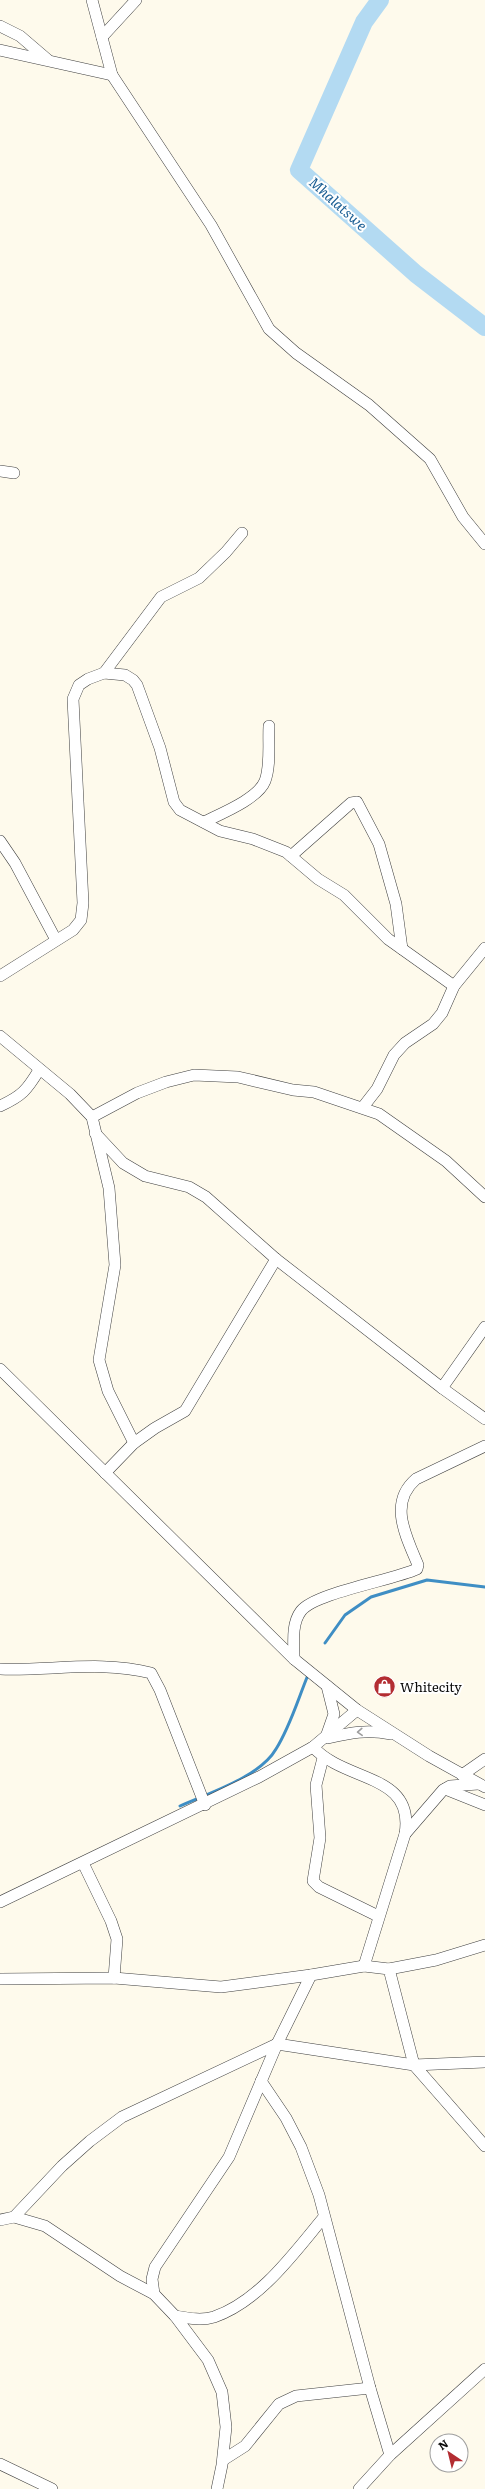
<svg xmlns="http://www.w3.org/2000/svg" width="485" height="2489" font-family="Literata,serif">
  <rect width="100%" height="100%" fill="#fefaec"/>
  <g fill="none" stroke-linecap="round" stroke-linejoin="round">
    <g stroke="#3f8ec4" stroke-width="3">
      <polyline points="325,1643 345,1615 371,1597 427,1580 485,1587"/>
      <path d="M 180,1806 C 209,1793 260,1777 276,1749 C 290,1727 298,1699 308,1675"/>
    </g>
    <polyline stroke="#b3daf2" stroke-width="18" points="380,0 364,22 299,170 416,274 485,327"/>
    <defs>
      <g id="minor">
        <polyline points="92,0 112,75 211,225 269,329 296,353 369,405 430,459 463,517 485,544"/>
        <polyline points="0,26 20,36 48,60"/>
        <polyline points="102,37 136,0"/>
        <polyline points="0,50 112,75"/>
        <polyline points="0,471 14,473"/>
        <polyline points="104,673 161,597 199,578 226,552 242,533"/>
        <path d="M 204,822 C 220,814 258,799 265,781 C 271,765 268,743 269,726"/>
        <polyline points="0,841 15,863 56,940"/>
        <polyline points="291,856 351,803 357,802 379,844 396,904 402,949"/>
        <polyline points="0,976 73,930 81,920 83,903 73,699 79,685 88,679 104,673 125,675 133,680 137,685 160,748 174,802 180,810 220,831 253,839 286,852 318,879 344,895 388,939 454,986"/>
        <polyline points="0,1036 70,1094 92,1117 109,1188 115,1265 99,1360 108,1391 134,1443"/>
        <path d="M 0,1106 C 22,1096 27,1090 39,1070"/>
        <polyline points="363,1107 377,1089 394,1055 405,1043 433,1024 442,1013 454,986 485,948"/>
        <polyline points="92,1117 137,1093 166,1082 194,1075 238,1077 293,1090 314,1092 379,1114 446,1161 485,1197"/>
        <polyline points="95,1133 123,1163 145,1176 189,1187 206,1197 276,1259 442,1388 485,1419"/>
        <polyline points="0,1369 294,1659 357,1710 429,1756 485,1787"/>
        <polyline points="442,1388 485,1327"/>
        <polyline points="105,1473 134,1443 155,1428 185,1411 276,1259"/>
        <path d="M 294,1659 C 294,1644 291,1624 301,1611 C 315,1593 393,1580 417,1569 L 418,1565 C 406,1536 388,1503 416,1479 L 485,1446"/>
        <path d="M 0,1669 C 49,1671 102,1660 151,1673 L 160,1690 L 205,1805"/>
        <polyline points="327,1686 334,1714 327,1734"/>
        <path d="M 328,1738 C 349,1733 368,1729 390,1734"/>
        <path d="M 313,1747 C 346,1783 415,1773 405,1834 L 364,1966"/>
        <polyline points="323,1758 316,1785 320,1838 313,1881 319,1887 378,1916"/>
        <polyline points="462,1775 485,1759"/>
        <polyline points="445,1789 485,1805"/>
        <polyline points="405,1834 443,1790 450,1786 478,1784"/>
        <polyline points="83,1863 111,1921 117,1939 114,1978"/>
        <polyline points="0,1902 259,1777 313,1747 357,1710"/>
        <polyline points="389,1969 436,1960 485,1945"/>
        <polyline points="0,1979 114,1978 221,1987 311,1975 364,1966 389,1969 414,2065 485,2062"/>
        <polyline points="261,2081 286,2118 301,2147 319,2195 370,2388 390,2455"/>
        <polyline points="14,2217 62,2166 90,2141 122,2117 277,2044 414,2065 485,2146"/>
        <polyline points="0,2220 14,2217 45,2226 120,2276 154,2294 175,2316 208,2360 222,2392 226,2427 222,2465 217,2489"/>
        <polyline points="154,2294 152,2279 155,2267 229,2157 277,2044 311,1975"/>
        <path d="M 175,2316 C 187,2318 201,2321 214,2317 C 260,2301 294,2253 324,2217"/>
        <polyline points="223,2460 245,2446 279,2404 296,2396 370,2388"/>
        <polyline points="0,2464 52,2489"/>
        <polyline points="359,2489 390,2455 485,2369"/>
      </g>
    </defs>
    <use href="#minor" stroke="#3f3f3f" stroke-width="12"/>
    <use href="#minor" stroke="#fff" stroke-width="11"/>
  </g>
  <defs><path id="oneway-chevron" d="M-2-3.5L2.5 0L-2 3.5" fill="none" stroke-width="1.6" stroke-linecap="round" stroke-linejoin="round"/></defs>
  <use stroke="#9e9e9e" href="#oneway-chevron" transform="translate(360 1732) rotate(177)"/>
  <defs>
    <symbol id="shop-disc" viewBox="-11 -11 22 22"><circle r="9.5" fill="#b32d32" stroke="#fff"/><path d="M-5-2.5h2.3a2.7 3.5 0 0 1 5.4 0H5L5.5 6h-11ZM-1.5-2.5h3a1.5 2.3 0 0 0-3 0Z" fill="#fff"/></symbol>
  </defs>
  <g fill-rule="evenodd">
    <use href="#shop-disc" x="372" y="1674" width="25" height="25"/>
  </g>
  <g text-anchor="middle" stroke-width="4" stroke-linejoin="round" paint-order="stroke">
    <g font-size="13" fill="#0c0c0c" stroke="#fff" text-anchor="start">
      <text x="400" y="1692">Whitecity</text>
    </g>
    <g font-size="14" font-style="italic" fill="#1d6095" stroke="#fff">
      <text transform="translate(338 204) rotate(42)" y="5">Mhalatswe</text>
    </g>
  </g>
  <g transform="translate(449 2453) rotate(325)"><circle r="19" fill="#ffffff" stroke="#9e9e9e"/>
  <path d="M0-3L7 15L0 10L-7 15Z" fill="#b32d32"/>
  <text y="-6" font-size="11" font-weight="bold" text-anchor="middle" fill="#0c0c0c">N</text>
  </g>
</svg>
